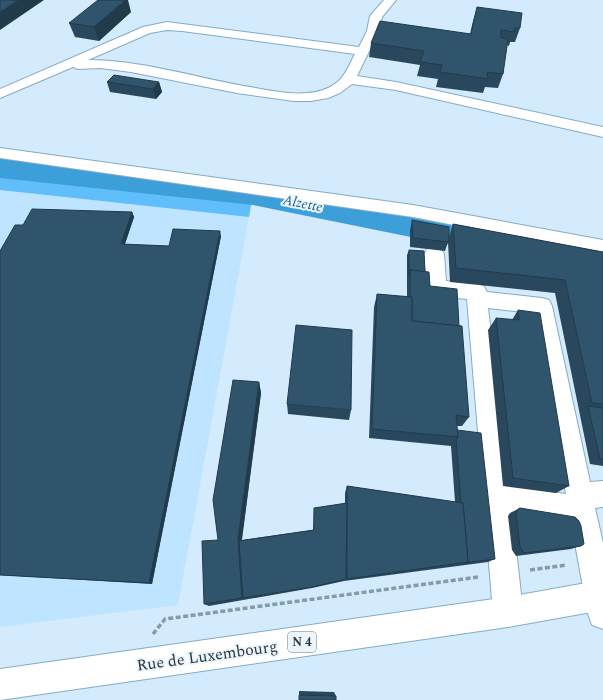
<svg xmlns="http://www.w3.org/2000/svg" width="603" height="700" font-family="Spectral,serif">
  <rect width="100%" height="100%" fill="#d3ebfc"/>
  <polygon fill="#bee4ff" points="0,190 249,217 178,605 0,627"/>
  <polygon fill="#60bffb" points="0,158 253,194 249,217 0,190"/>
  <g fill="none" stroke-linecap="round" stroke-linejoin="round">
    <polygon fill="#3d9fda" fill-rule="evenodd" points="0,158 253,183 603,248 603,276 253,205 0,178"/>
    <defs>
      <g id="minor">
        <path d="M 384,0 L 396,0 L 382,17 L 379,31 L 357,76 L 396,82 L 603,127 L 603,137 L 396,90 L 352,84 L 340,93 L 328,98 L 311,101 L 294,101 L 237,93 L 131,72 L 100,68 L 78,69 L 73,67 L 0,98 L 0,89 L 143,27 L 167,22 L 359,47 L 367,31 L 370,16 ZM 167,30 L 182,31 L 355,54 C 348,67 344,80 330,87 C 305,100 270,90 244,86 C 193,77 140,60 88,60 L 150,33 Z"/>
        <polygon points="0,148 413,205 603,240 603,254 413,217 0,158"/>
        <path d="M 434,247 L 441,249 L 444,254 L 446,281 L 477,284 L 484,286 L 487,292 L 542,298 L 549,300 L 552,306 L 590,482 L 603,481 L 603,507 L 595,508 L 603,543 L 603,629 L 592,625 L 588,614 L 571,522 L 512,513 L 523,612 L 519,623 L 508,627 L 497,623 L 493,612 L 467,299 L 437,296 L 430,293 L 427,288 L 424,254 L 427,249 ZM 488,308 L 533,313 L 566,494 L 509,486 Z"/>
      </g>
      <polygon id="major" points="603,580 603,610 508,627 0,700 0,669 508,597"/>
    </defs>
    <use href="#minor" stroke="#84abc6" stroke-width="2"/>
    <use href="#major" stroke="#84abc6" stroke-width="2"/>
    <g stroke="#869ba9" stroke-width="3.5" stroke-dasharray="5 2.5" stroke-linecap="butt">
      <polyline points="530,570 567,565"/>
      <polyline points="153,634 165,619 478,577"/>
    </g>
    <use href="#minor" fill="#fff" fill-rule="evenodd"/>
    <use href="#major" fill="#fff" fill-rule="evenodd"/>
  </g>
  <g fill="#29485d">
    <polygon points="477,7 520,28 515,42 510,42 509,46 507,45 503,74 498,88 485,87 483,93 436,87 438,79 417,76 420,65 369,57 371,43 470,34 473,21"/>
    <polygon points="131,12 99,41 75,37 69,23"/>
    <polygon points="107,82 159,82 162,92 156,99 110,92"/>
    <polygon points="132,212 134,217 125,244 169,246 221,236 152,584 0,575 0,251"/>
    <polygon points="412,220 449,237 453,224 603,252 603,466 590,464 555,293 450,282 448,242 445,251 410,247 410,230"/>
    <polygon points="409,250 425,272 430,286 459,326 469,417 462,426 457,426 457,430 495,559 488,562 344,581 312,588 209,606 204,604 218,540 259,382 261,393 242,540 313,530 314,508 345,504 345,493 347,486 455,502 451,446 369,438 374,307 377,294 407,297 407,255"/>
    <polygon points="518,310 569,486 556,493 503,486 488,330 496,318 512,320"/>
    <polygon points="287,404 351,410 349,420 288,414"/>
    <polygon points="518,509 581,546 571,549 516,556 512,550 508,516 510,513"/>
    <polygon points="299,691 334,692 336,696 299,700"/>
  </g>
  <g fill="#223b4c">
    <polygon points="18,0 44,0 0,30 0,12"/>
    <polygon points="125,0 128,0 131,12 99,41 94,27"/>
    <polygon points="159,82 162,92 156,99 153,89"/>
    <polygon points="132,212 134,217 123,249 121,244"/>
    <polygon points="220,231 221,236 152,584 149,583"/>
    <polygon points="259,382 261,393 241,544 243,598 242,598 238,539"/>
  </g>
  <g fill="#30546c" stroke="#223b4c">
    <polygon points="0,0 18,0 0,12"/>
    <polygon points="98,0 125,0 94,27 69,23"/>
    <polygon points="477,7 522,13 520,28 515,28 514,32 501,30 501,38 508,39 503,74 487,72 488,79 440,72 442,65 420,62 424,51 371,43 380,21 471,34"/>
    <polygon points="114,75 159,82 153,89 107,82"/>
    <polygon points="32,209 132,212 121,244 169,246 173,229 220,231 149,583 0,575 0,251 15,225 23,225"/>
    <polygon points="412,220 449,227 449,242 413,238"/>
    <polygon points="453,224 603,252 603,404 592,403 565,280 456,268"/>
    <polygon points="409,250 424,251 425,272 410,270 409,275"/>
    <polygon points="410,270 429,272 430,286 457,289 459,326 412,321 412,297 410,297"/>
    <polygon points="377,294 412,297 412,321 462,326 469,417 456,415 458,437 372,429"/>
    <polygon points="518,310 540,313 569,486 513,478 496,318 519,320"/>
    <polygon points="296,325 352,330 351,410 287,404"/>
    <polygon points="233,380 259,382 238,539 242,598 204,604 202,541 218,540 213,500"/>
    <polygon points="588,406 603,408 603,459 600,459"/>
    <polygon points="457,430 481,433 495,559 465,563 468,562 463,503 461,503 456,440 458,437"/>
    <polygon points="347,486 463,503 468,562 347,579"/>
    <polygon points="347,503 346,579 312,587 243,598 239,541 314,530 314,508"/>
    <polygon points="520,508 575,517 579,521 581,526 584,544 581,546 524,553 520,547 516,512 518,509"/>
    <polygon points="299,695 336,696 336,700 299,700"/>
  </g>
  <g text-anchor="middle" stroke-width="4" stroke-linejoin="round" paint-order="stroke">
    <rect fill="#edf5fb" stroke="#62707a" stroke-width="1" x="288" y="632" width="28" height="20" rx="3"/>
    <g font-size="12" font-weight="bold" fill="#273742">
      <text x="302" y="646">N 4</text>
    </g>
    <g font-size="14" font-style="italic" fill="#155c84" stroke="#edf5fb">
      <text transform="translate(303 203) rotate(11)" y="5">Alzette</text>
    </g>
    <g font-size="16" fill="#273742" stroke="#edf5fb">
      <text transform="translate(207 655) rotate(-8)" y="6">Rue de Luxembourg</text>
    </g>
  </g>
</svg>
